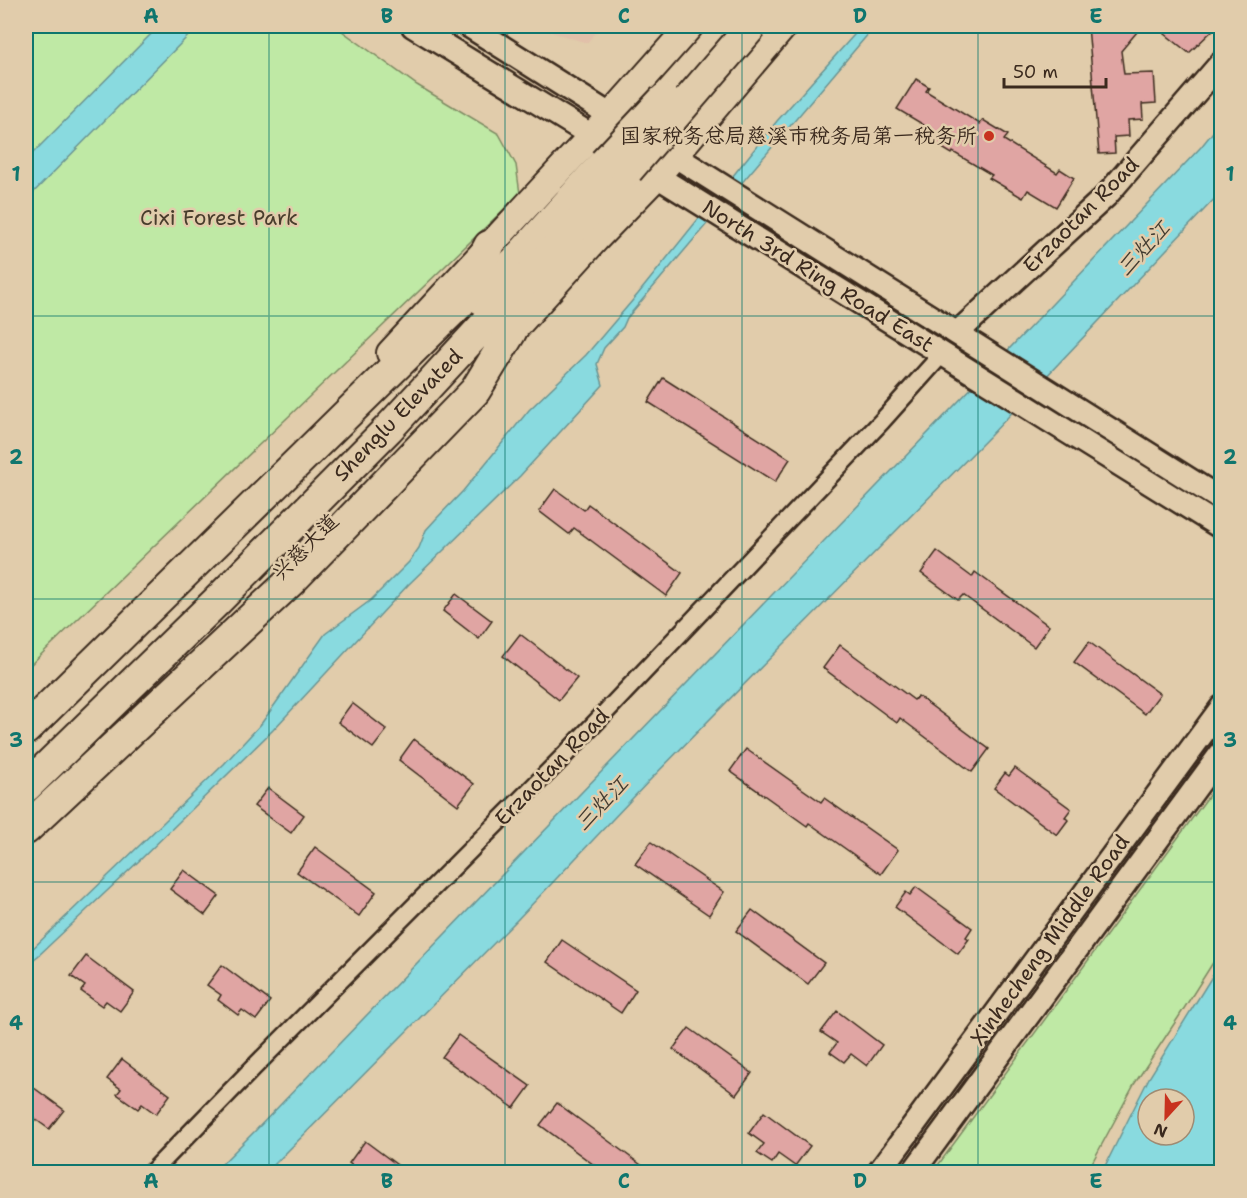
<svg xmlns="http://www.w3.org/2000/svg" width="1247" height="1198" font-family="'Shantell Sans','LXGW WenKai TC',sans-serif">
  <rect width="100%" height="100%" fill="#e1ccab"/>
  <filter id="ink" filterUnits="userSpaceOnUse"><feTurbulence type="fractalNoise" baseFrequency=".0167" numOctaves="2"/><feDisplacementMap in="SourceGraphic" scale="12" xChannelSelector="R" yChannelSelector="G"/><feConvolveMatrix kernelMatrix="1 2 1 2 8 2 1 2 1" color-interpolation-filters="sRGB"/></filter>
  <g filter="url(#ink)">
    <polygon fill="#e1c0a9" points="534,26 601,26 587,43 538,28"/>
    <g fill="#bfe9a5" stroke="#7d8a62" stroke-width="1.5">
      <polygon points="26,26 335,26 417,85 499,134 516,165 520,194 26,669"/>
      <polygon points="1221,779 1221,950 1178,1018 1135,1083 1087,1172 933,1172"/>
    </g>
    <g fill="#89dadf" stroke="#6a9492" stroke-width="1.5" fill-rule="evenodd">
      <polygon points="159,26 198,26 26,200 26,160"/>
      <polygon points="862,26 875,26 627,318 623,327 604,348 597,364 603,385 520,476 408,585 273,730 140,860 38,956 26,965 26,955 224,764 261,724 325,634 371,600 409,562 419,548 426,530 436,519 463,491 529,410 586,355 638,294 777,121"/>
      <polygon points="1221,122 1221,192 990,436 782,646 649,781 518,919 267,1172 214,1172 256,1130 1037,320 1201,147"/>
      <path d="M 1221,962 L 1221,1172 L 1102,1172 L 1149,1078 ZM 1148,1099 L 1184,1099 L 1184,1135 L 1148,1135 Z"/>
    </g>
    <g fill="#e0a5a3" stroke="#3b2a1e" stroke-width="1.5">
      <polygon points="1088,26 1142,26 1121,51 1124,74 1154,73 1156,103 1142,104 1143,119 1128,120 1129,136 1114,137 1115,153 1099,154"/>
      <polygon points="1155,26 1217,26 1189,53"/>
      <polygon points="916,79 929,87 926,91 980,124 983,120 1008,135 1004,140 1057,173 1060,169 1074,178 1056,207 1028,190 1023,198 989,178 992,175 953,152 952,154 919,134 924,125 897,109"/>
      <polygon points="663,378 790,459 775,482 648,402"/>
      <polygon points="555,489 584,510 588,504 682,573 666,596 574,528 569,534 539,511"/>
      <polygon points="937,551 972,577 975,572 1049,626 1034,647 963,595 958,600 921,573"/>
      <polygon points="456,594 492,621 479,639 443,611"/>
      <polygon points="520,634 577,678 559,700 503,656"/>
      <polygon points="1089,642 1160,694 1145,714 1074,662"/>
      <polygon points="840,645 914,700 918,696 989,749 972,772 900,718 897,723 823,668"/>
      <polygon points="352,703 387,730 373,748 338,722"/>
      <polygon points="414,739 474,784 458,805 399,760"/>
      <polygon points="746,749 821,802 824,798 898,850 881,874 809,823 807,826 730,771"/>
      <polygon points="1015,768 1071,809 1065,817 1068,820 1057,835 994,788 1005,773 1009,776"/>
      <polygon points="268,788 304,815 291,833 254,806"/>
      <polygon points="651,842 724,892 709,915 635,864"/>
      <polygon points="315,847 376,892 359,916 297,872"/>
      <polygon points="184,870 219,896 205,915 170,889"/>
      <polygon points="916,887 972,928 966,937 969,939 958,954 895,907 906,892 910,895"/>
      <polygon points="752,910 824,963 808,984 736,931"/>
      <polygon points="562,940 636,990 621,1013 547,962"/>
      <polygon points="86,956 134,992 120,1011 106,1001 102,1006 81,991 85,986 71,976"/>
      <polygon points="222,965 270,1001 256,1020 242,1010 238,1015 218,1000 221,995 207,985"/>
      <polygon points="837,1011 882,1045 867,1066 851,1054 844,1062 830,1052 837,1043 821,1032"/>
      <polygon points="689,1028 752,1073 736,1095 673,1049"/>
      <polygon points="458,1035 530,1086 514,1108 442,1057"/>
      <polygon points="122,1059 170,1095 156,1114 142,1104 138,1109 117,1094 121,1089 107,1079"/>
      <polygon points="26,1082 64,1110 49,1129 35,1119 26,1132"/>
      <polygon points="557,1103 652,1173 605,1173 540,1125"/>
      <polygon points="764,1112 810,1146 795,1166 778,1154 772,1163 757,1153 764,1144 749,1133"/>
      <polygon points="365,1141 408,1173 362,1173 349,1163"/>
    </g>
    <g fill="none" stroke-linecap="round" stroke-linejoin="round">
      <defs>
        <polyline id="street" points="152,1172 253,1068 561,759 882,421 942,354"/>
        <g id="secondary">
          <polyline points="413,26 607,145"/>
          <polyline points="469,26 626,125"/>
          <polyline points="659,146 1222,500"/>
          <polyline points="642,167 1222,528"/>
          <polyline points="957,333 1106,196 1222,62"/>
          <polyline points="879,1172 1222,707"/>
          <polyline points="913,1172 1222,752"/>
        </g>
        <g id="primary">
          <polyline points="497,348 596,239 657,176 784,26"/>
          <polyline points="390,353 611,115 690,26"/>
        </g>
        <g id="highway">
          <polyline points="481,299 604,163"/>
          <polyline points="26,729 460,303 489,246"/>
          <polyline points="26,787 216,602 388,429 628,170"/>
          <polyline points="26,829 292,580 475,391 511,332"/>
        </g>
      </defs>
      <use href="#street" stroke="#3b2a1e" stroke-width="21"/>
      <use href="#secondary" stroke="#3b2a1e" stroke-width="27"/>
      <use href="#primary" stroke="#3b2a1e" stroke-width="30"/>
      <use href="#highway" stroke="#3b2a1e" stroke-width="34"/>
      <use href="#street" stroke="#e1ccab" stroke-width="16"/>
      <use href="#secondary" stroke="#e1ccab" stroke-width="22"/>
      <use href="#primary" stroke="#e1ccab" stroke-width="26"/>
      <use href="#highway" stroke="#e1ccab" stroke-width="30"/>
      <defs>
        <g id="highway-bridge">
          <polyline points="604,163 664,99"/>
          <polyline points="628,170 752,26"/>
        </g>
      </defs>
      <use href="#highway-bridge" stroke="#3b2a1e" stroke-width="34" stroke-linecap="butt"/>
      <use href="#highway-bridge" stroke="#e1ccab" stroke-width="30"/>
    </g>
  </g>
  <path fill="none" stroke="#0f766e" stroke-width="1.5" stroke-opacity="0.55" d="M 269,26 L 269,1172M 505,26 L 505,1172M 742,26 L 742,1172M 978,26 L 978,1172M 26,316 L 1222,316M 26,599 L 1222,599M 26,882 L 1222,882"/>
  <circle fill="#c8321e" stroke="#e1ccab" stroke-width="2" cx="989" cy="136" r="6"/>
  <g text-anchor="middle" stroke-width="5" stroke-linejoin="round" paint-order="stroke">
    <g font-size="21" fill="#3b2a1e" stroke="#e1ccab" text-anchor="end">
      <text x="977" y="143">国家税务总局慈溪市税务局第一税务所</text>
    </g>
    <g font-size="21" fill="#3b2a1e" stroke="#e1ccab">
      <text transform="translate(1081 215) rotate(-45)" y="7">Erzaotan Road</text>
      <text transform="translate(818 276) rotate(32)" y="7">North 3rd Ring Road East</text>
      <text transform="translate(398 415) rotate(-46)" y="7">Shenglu Elevated</text>
      <text transform="translate(305 547) rotate(-45)" y="7">兴慈大道</text>
      <text transform="translate(552 767) rotate(-46)" y="7">Erzaotan Road</text>
      <text transform="translate(1050 940) rotate(-54)" y="7">Xinhecheng Middle Road</text>
    </g>
    <g font-size="21" fill="#483d2c" stroke="#e1ccab">
      <text x="219" y="225">Cixi Forest Park</text>
    </g>
    <g font-size="22" font-style="italic" fill="#433c31" stroke="#e1ccab">
      <text transform="translate(1143 248) rotate(-47)" y="8">三灶江</text>
      <text transform="translate(601 803) rotate(-46)" y="8">三灶江</text>
    </g>
  </g>
  <rect width="1247" height="1198" fill="none" stroke="#e1ccab" stroke-width="66"/>
  <g transform="translate(1166 1117) rotate(202)"><circle r="28" fill="#e1ccab" stroke="#9f8b73" stroke-width="1.5"/>
  <path d="M0-4.5L10 22L0 15L-10 22Z" fill="#c8321e"/>
  <text y="-9" font-size="16" font-weight="bold" text-anchor="middle" fill="#3b2a1e">N</text>
  </g>
  <path d="M1004 78v9h102v-9" fill="none" stroke="#3b2a1e" stroke-width="3"/>
  <text x="1013" y="78" font-size="18" fill="#3b2a1e" stroke="#e1ccab" stroke-width="4.5" paint-order="stroke">50 m</text>
  <rect x="33" y="33" width="1181" height="1132" fill="none" stroke="#0f766e" stroke-width="2"/>
  <g font-size="20" text-anchor="middle" font-weight="bold" fill="#0f766e">
    <text x="151" y="23">A</text>
    <text x="387" y="23">B</text>
    <text x="624" y="23">C</text>
    <text x="860" y="23">D</text>
    <text x="1096" y="23">E</text>
    <text x="16" y="181">1</text>
    <text x="1230" y="181">1</text>
    <text x="16" y="464">2</text>
    <text x="1230" y="464">2</text>
    <text x="16" y="747">3</text>
    <text x="1230" y="747">3</text>
    <text x="16" y="1030">4</text>
    <text x="1230" y="1030">4</text>
    <text x="151" y="1188">A</text>
    <text x="387" y="1188">B</text>
    <text x="624" y="1188">C</text>
    <text x="860" y="1188">D</text>
    <text x="1096" y="1188">E</text>
  </g>
</svg>
